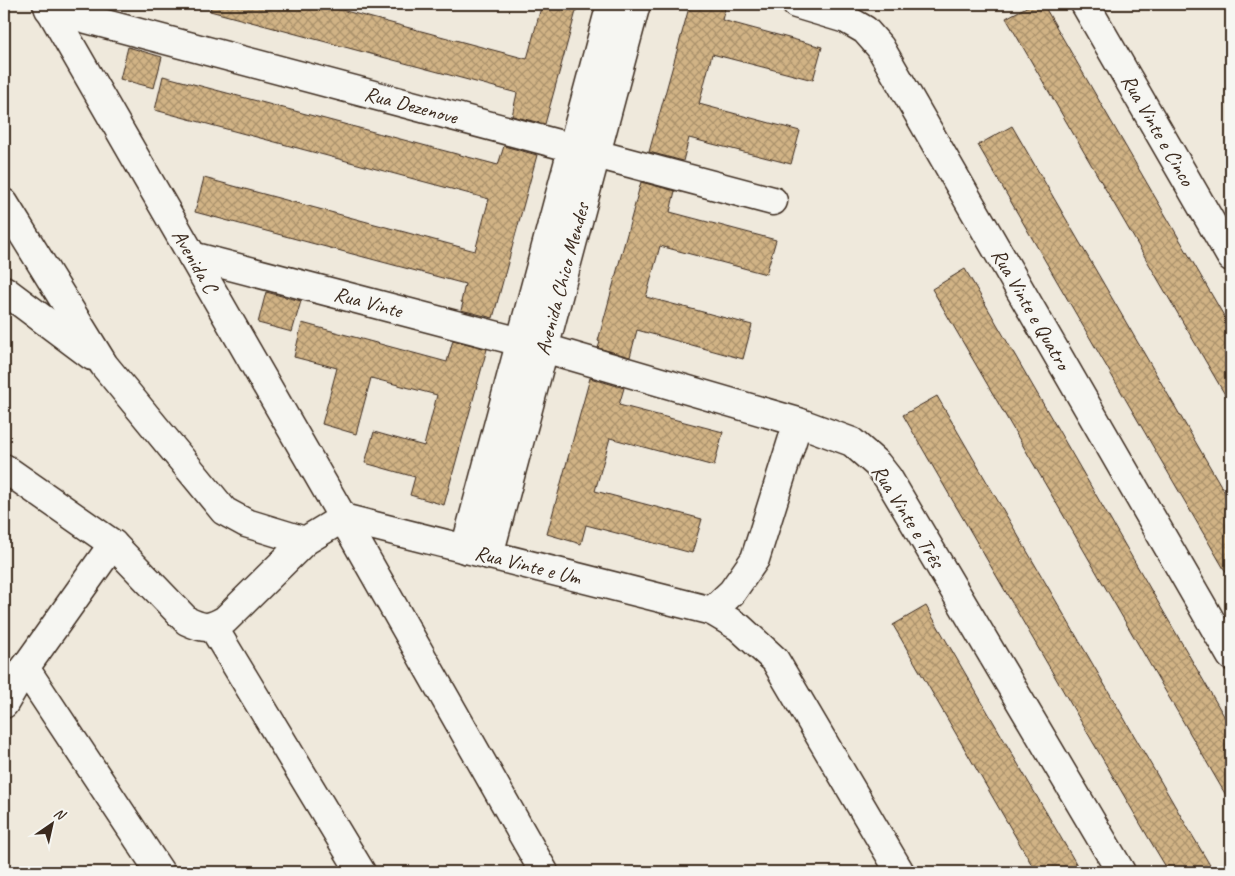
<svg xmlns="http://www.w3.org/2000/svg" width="1235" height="876" font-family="Caveat,sans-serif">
  <defs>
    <pattern id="building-cross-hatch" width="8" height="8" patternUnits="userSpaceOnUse" patternTransform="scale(1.25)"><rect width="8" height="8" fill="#d1b385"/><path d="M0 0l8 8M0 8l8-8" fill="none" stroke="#ab926c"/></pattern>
  </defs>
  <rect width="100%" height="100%" fill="#efe9dc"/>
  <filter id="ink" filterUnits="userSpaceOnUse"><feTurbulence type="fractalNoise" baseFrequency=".02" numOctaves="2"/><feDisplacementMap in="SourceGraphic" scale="10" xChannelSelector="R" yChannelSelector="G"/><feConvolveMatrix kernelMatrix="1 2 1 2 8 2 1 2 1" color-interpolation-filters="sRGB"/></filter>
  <g filter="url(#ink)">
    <g fill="url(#building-cross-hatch)" stroke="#3b2a1e">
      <polygon points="211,4 319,4 527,59 542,4 578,4 545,124 512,116 517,93 210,11"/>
      <polygon points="690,4 726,4 722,20 822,47 813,80 712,54 699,104 800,131 791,164 689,138 683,161 649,152"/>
      <polygon points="1032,4 1043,4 1231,328 1231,405 1006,18"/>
      <polygon points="128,47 162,57 154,88 120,79"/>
      <polygon points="163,76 498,165 504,146 537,155 493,318 461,310 463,303 461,302 465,284 195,212 204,178 475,251 489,199 155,110"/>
      <polygon points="1012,126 1231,503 1231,581 978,145"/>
      <polygon points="641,182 675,191 670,212 776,240 766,274 660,246 646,297 752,325 743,359 637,330 630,357 598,348 600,342 598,341"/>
      <polygon points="965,269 1231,728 1231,804 932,289"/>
      <polygon points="266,292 301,301 292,332 258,323"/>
      <polygon points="302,323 447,362 453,340 487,349 444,505 410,495 415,477 365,463 374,432 424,446 437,395 371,378 356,434 322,424 337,368 294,357"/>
      <polygon points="590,378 624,388 619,405 723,432 714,466 610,438 595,491 702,519 692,553 586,525 581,544 547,534"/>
      <polygon points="937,396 1182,818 1214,872 1169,872 1148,837 903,415"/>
      <polygon points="926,606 1057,831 1081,872 1036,872 893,625"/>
    </g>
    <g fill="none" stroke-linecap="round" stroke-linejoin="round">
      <defs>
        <g id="minor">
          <polyline points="796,4 846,19 865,30 880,47 1231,656"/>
          <polyline points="1085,4 1231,257"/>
          <polyline points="49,9 773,201"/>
          <polyline points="4,203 104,365 224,511 246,523 305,541 343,518"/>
          <polyline points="192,256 544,348 798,422 852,442 877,464 888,478 1121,872"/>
          <polyline points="4,290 92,356"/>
          <path d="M 4,468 L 113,544 L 187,621 C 204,629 209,629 225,620 L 305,541"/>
          <polyline points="343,518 712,611 739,627 775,660 900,872"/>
          <polyline points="343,518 544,872"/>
          <polyline points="465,549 611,4"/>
          <polyline points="489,555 636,4"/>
          <polyline points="712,611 732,592 755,559 798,422"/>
          <polyline points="213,627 361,872"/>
          <polyline points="25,668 160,872"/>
          <polyline points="4,704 25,668 113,544"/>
        </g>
        <polyline id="tertiary" points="47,4 343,518"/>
      </defs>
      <use href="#minor" stroke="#3b2a1e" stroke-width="31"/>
      <use href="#tertiary" stroke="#3b2a1e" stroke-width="31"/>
      <use href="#minor" stroke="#f6f6f2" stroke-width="28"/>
      <use href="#tertiary" stroke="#f6f6f2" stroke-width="28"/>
    </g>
  </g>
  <g text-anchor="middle" stroke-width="5" stroke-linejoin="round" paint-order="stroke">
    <g font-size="21" fill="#3b2a1e" stroke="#f6f6f2">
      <text transform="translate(411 105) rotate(15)" y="7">Rua Dezenove</text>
      <text transform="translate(1158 130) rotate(60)" y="7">Rua Vinte e Cinco</text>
      <text transform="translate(195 261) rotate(60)" y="7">Avenida C</text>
      <text transform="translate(562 279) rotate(-75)" y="7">Avenida Chico Mendes</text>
      <text transform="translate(368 302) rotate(15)" y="7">Rua Vinte</text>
      <text transform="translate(1031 309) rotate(60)" y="7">Rua Vinte e Quatro</text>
      <text transform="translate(908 516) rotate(58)" y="7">Rua Vinte e Três</text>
      <text transform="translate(528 565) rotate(14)" y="7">Rua Vinte e Um</text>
    </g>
  </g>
  <rect width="1235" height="876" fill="none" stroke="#f6f6f2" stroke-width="20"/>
  <rect x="10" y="10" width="1215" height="856" fill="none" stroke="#3b2a1e" stroke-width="2" filter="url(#ink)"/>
  <g transform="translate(52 824) rotate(34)" stroke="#f6f6f2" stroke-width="4" paint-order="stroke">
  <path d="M0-4L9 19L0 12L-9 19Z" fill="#3b2a1e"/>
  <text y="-8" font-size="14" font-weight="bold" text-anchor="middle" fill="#3b2a1e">N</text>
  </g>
</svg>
